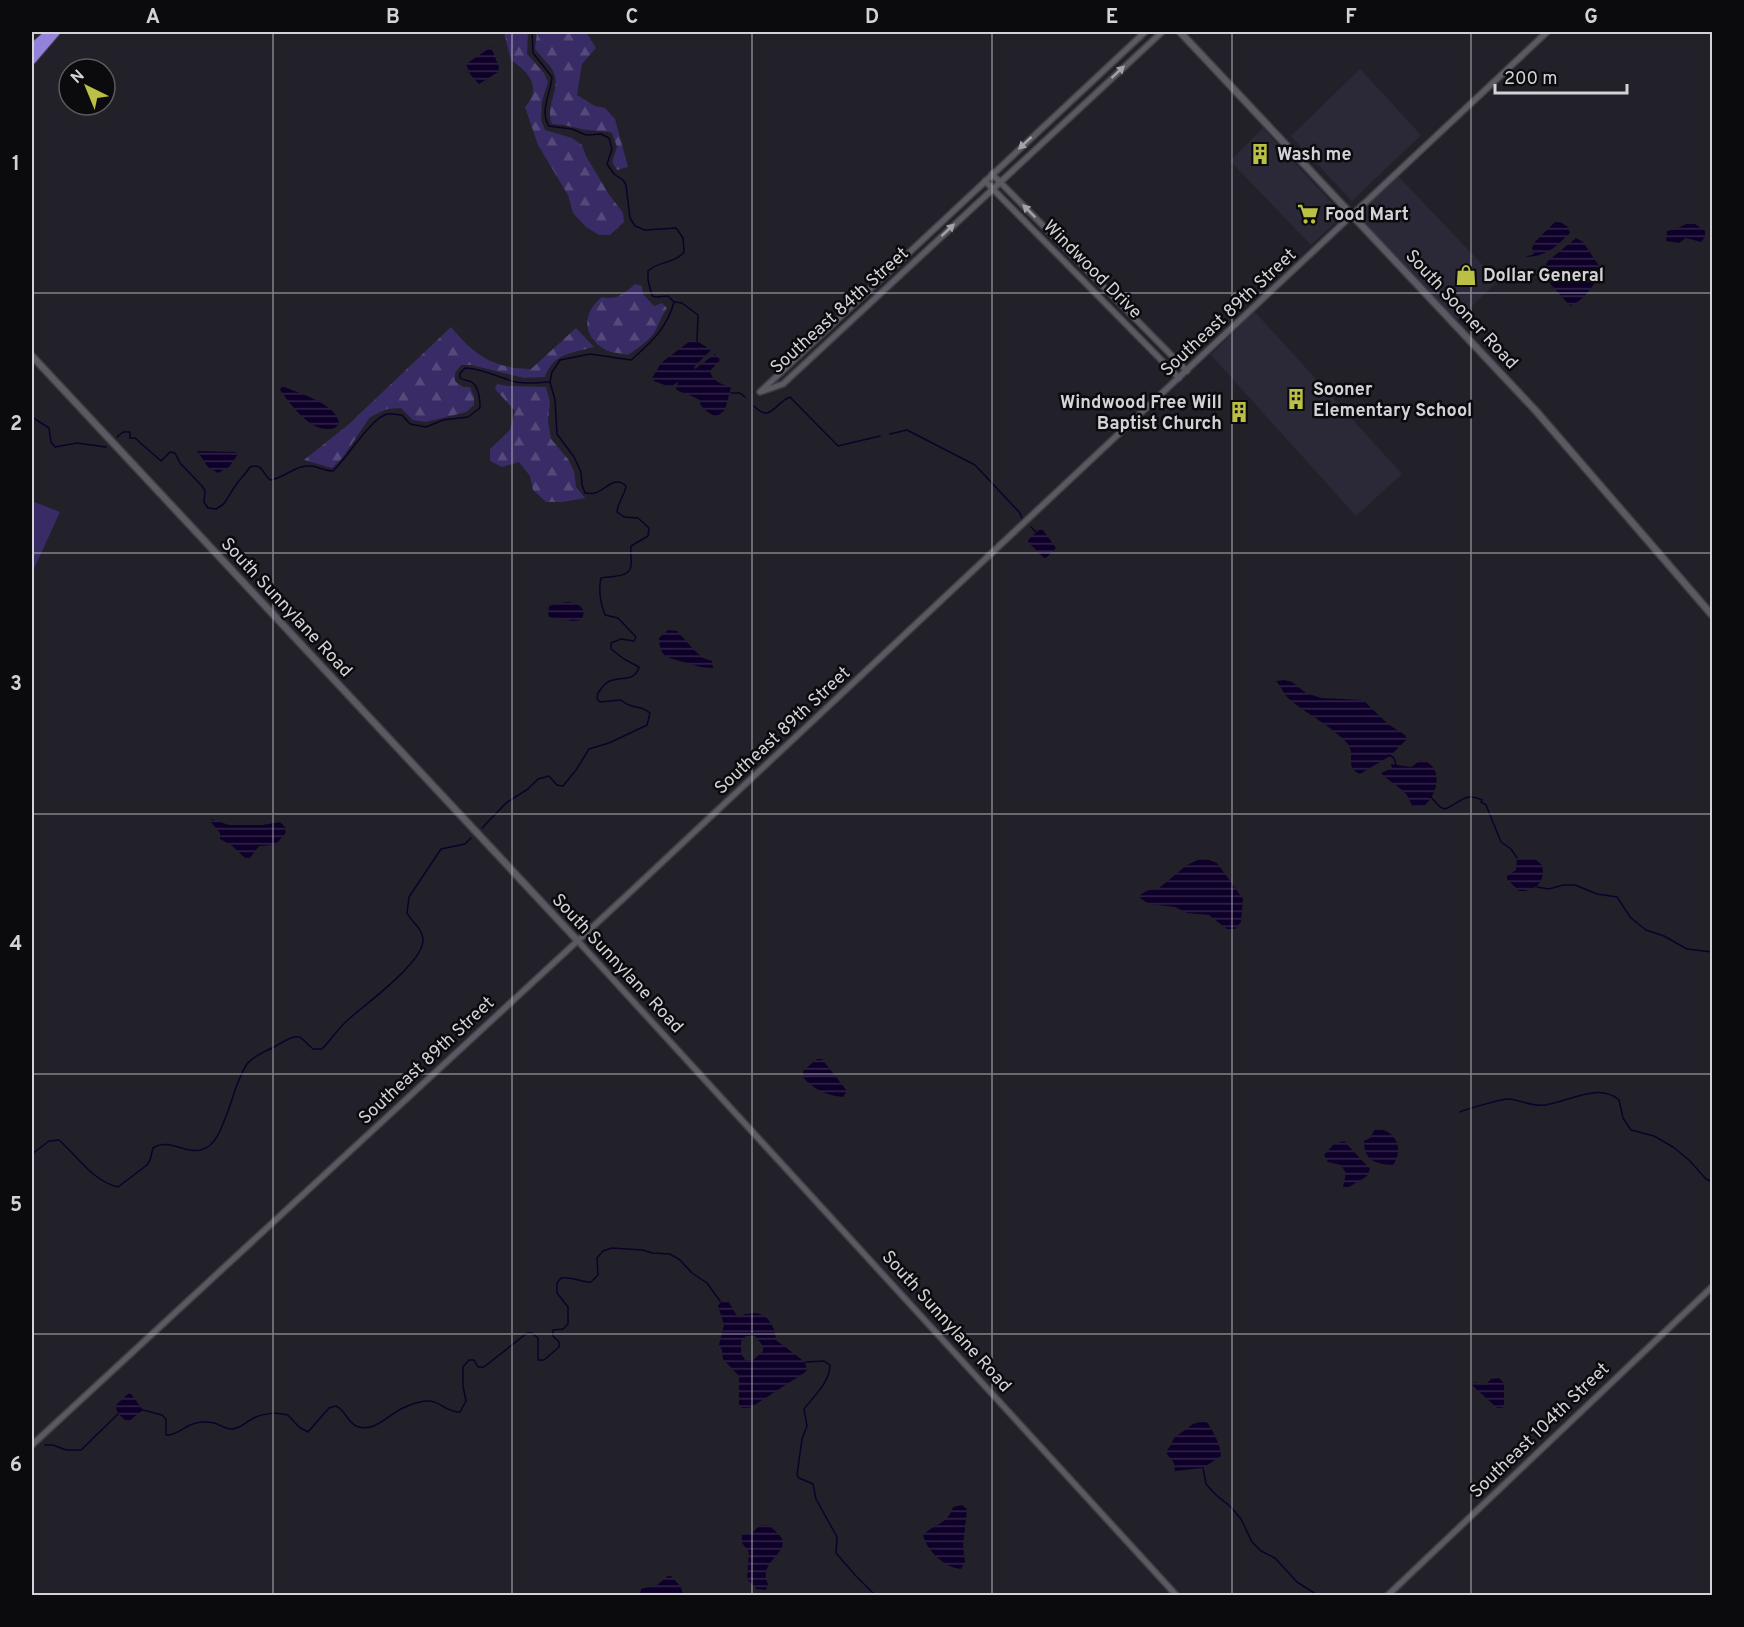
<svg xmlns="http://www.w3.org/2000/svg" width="1744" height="1627" font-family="Overpass,sans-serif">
  <defs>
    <pattern id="forest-firs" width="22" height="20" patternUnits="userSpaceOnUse" patternTransform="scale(1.5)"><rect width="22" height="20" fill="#392b65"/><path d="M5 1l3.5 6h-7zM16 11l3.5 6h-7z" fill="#55497a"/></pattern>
    <pattern id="water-rules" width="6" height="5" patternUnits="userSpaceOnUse" patternTransform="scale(1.5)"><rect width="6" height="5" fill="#0e0029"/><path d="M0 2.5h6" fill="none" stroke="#302447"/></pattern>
  </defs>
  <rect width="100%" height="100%" fill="#222129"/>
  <g fill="#2b2937">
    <polygon points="1360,69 1421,135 1352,201 1291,136"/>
    <polygon points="1263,128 1341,213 1337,221 1311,245 1230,161"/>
    <polygon points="1396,174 1498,281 1454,323 1353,215"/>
    <polygon points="1254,311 1402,474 1356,516 1211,355"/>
  </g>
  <g fill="url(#forest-firs)">
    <path d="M 504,32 L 528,32 L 527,54 L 544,73 L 548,82 L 542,101 L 541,120 L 545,130 L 572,138 L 582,145 L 586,156 L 608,193 L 623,213 L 624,222 L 610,235 L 599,235 L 586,227 L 573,213 L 568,195 L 538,145 L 525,107 C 543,87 528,72 511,60 Z"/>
    <path d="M 537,32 L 586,32 L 596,48 L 582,64 L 577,95 L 595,106 L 605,108 L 615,119 L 628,167 L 617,170 L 612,162 L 617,147 L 612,133 C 603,130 596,132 587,130 C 575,128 565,124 552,124 C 545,106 559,92 555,76 C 553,67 541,57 535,49 Z"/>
    <path d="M 635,284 L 642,286 L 643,294 L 654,306 L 662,303 L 667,308 C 661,316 659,325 654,333 C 648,342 636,349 628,355 C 621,353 609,353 604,349 C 582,335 582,313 602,297 C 616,301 625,293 635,284 Z"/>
    <path d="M 451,327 C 476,356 492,368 531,369 L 576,328 L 594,347 C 573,353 553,353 545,377 L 524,378 L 471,365 L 461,365 L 455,373 L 455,381 L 463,387 L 470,387 L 474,397 L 474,405 L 466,412 L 426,422 L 413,420 L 401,408 L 387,409 L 370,417 L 343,457 L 332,468 L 304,460 L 349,424 Z"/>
    <polygon points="497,384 508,386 546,387 550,402 548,421 551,439 568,459 574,471 576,487 585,498 563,502 546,502 533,490 530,476 519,462 502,467 490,461 490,449 510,430 515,411 495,389"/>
  </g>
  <polygon fill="#392b65" points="32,501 60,512 32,573"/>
  <g fill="url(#water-rules)" fill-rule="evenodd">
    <polygon points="491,47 499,67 498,72 479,84 470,74 466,64"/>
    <path d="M 1557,220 L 1568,227 L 1570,233 C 1554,248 1548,256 1525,257 L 1534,254 L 1532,248 L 1534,243 Z"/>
    <polygon points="1686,224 1695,224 1705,231 1705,237 1701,242 1686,238 1679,243 1666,241 1667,231 1676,229"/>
    <path d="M 1576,238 L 1583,242 L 1601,269 C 1597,283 1583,301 1570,306 L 1541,273 L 1548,261 Z"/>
    <path d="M 690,341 L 697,341 L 711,350 L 694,367 L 695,369 L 715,354 L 720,360 L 710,371 C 713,382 721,384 731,387 L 725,410 L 716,417 C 709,413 700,408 699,400 C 691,394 682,394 676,389 L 678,382 L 670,387 L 654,381 L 652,378 L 661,363 Z"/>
    <path d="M 282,386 C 298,393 338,404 339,424 L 335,428 C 312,435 292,406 280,390 Z"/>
    <polygon points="197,451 236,452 238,454 229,467 218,473 208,467"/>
    <polygon points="1040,529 1043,530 1056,548 1045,559 1028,542 1029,539"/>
    <path d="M 566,602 C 576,602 589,608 581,620 L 573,621 L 549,617 L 548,614 L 549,606 Z"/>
    <path d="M 668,630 L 677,631 L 695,651 L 703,658 L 712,661 L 713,668 C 702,668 694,665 684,662 C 668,657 660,659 659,638 Z"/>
    <path d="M 1284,680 L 1292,682 L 1306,693 L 1321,698 L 1363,700 L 1388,724 L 1405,735 L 1407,739 L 1390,756 L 1360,774 C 1344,767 1356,756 1348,744 C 1331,726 1309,715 1290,700 C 1283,694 1282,687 1276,681 Z"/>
    <path d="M 1421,760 C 1444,765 1439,794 1423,807 L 1412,806 C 1407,788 1393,786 1381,773 L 1392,768 L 1391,764 L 1411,767 Z"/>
    <polygon points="211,819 229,825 262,825 280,822 286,828 285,834 275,845 259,846 249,859 245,858 231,845 220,839 220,833 211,822"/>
    <path d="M 1517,858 L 1535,859 L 1542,865 C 1546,882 1535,892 1519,891 L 1507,879 L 1507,876 L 1516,870 Z"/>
    <polygon points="1200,859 1207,859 1217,863 1243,899 1241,922 1235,929 1227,929 1209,915 1187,913 1175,907 1149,904 1140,898 1141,894 1149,890 1159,888 1187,865"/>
    <path d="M 817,1059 L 822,1059 L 847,1091 L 843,1097 C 829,1096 812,1089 803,1077 L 803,1071 Z"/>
    <path d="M 1375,1129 C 1395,1128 1405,1149 1393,1165 C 1376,1164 1364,1161 1364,1141 L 1370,1138 Z"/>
    <polygon points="1344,1141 1370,1169 1367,1176 1349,1187 1343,1187 1346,1173 1341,1165 1328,1162 1324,1155 1334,1144"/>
    <path d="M 728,1301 L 737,1316 C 741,1316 744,1314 747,1314 C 765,1309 775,1324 776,1340 L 805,1362 L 807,1370 L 804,1373 L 750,1408 L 742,1408 L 739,1405 L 739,1376 L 723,1359 L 722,1350 L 719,1345 L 724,1325 L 718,1306 L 721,1302 ZM 746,1336 L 755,1336 L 763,1346 L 763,1351 L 752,1361 L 745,1360 L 741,1353 L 741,1341 Z"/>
    <polygon points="1499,1378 1504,1383 1504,1404 1502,1408 1497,1408 1473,1386 1474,1382 1485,1385 1491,1379"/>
    <path d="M 128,1394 L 131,1394 L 143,1410 L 129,1421 C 122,1420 115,1411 116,1405 Z"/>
    <path d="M 1203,1421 L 1206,1421 C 1213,1430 1221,1446 1221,1456 L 1203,1468 L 1175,1471 L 1174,1463 L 1167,1454 L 1167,1450 L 1171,1445 L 1174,1438 L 1193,1424 Z"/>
    <path d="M 962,1505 L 967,1509 L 963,1546 L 965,1562 L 961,1569 C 945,1568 926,1550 923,1535 C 937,1522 947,1525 953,1507 Z"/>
    <path d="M 760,1525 L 768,1525 C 772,1528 780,1534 782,1539 C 788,1554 757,1563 768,1584 L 766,1590 L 756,1589 L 747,1579 L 749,1552 L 742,1543 L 742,1535 L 752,1533 Z"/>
    <polygon points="668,1576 671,1576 681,1587 683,1595 640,1595 641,1589 657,1585"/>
  </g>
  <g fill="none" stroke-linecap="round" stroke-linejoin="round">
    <g stroke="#0e0029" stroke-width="1.5">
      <polyline points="675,302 682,303 698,315 697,341"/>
      <polyline points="731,393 740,393 745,397"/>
      <path d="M 754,406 C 771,424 775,402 790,397 L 838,446 L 880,436"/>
      <polyline points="32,417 49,428 51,442 55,447 77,443 106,447"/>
      <polyline points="890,434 907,430 975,465 1020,513 1022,518"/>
      <path d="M 117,437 L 123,432 L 130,432 L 130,438 L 135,438 L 161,461 L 170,452 L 175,453 L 180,463 L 202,486 L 205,491 L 204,502 L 208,508 L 216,509 C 227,503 226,500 232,491 C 237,482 244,476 250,467 C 263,463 262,473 270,480 C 281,479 290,470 301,467 C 314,463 322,471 333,471 C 347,458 371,418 387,414 C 392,413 398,415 402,415 L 410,424 L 426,427 L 443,420 L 468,417 L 480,408 C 480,398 479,384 469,381 C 466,380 463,380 460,378 L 460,373 L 465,368 C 482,368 499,378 516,382 C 527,384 538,383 550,382"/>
      <polyline points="1031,527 1036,532"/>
      <polyline points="1389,755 1394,758 1396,765"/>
      <path d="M 1431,797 L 1440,807 L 1445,809 C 1459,804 1465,791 1482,800 L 1481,802 L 1486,805 L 1501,842 L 1511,849 L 1517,858"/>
      <path d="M 482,828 L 506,803 L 528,789 L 538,779 L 549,776 L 557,785 L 563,786 L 576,770 L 589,749 L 609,743 L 647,725 L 650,713 C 639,703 633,711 621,700 L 600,702 L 597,699 L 598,693 C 601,688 607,681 613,680 C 624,677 635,681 639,667 L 624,659 L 611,649 L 611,643 L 621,639 L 634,641 L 636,637 L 618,618 L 605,615 C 600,602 598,591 601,578 C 611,576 629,578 631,566 C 632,560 630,553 631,546 L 648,536 L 649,528 L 638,518 L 624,517 L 617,512 C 618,501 625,495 626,486 C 614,475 606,490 595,493 C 593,494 587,493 585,493 L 582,485 L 581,472 L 574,457 L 557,434 L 555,400 L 550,382 L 552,372 L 560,360 L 590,354 L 631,360 C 651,343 667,328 674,302 L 668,296 L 656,297 L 652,296 L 648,280 L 648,271 C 658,261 674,264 684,252 L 683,238 L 676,228 L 645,230 L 635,226 L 630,218 L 626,185 L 623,180 L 614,174 L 607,164 L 612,149 L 609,138 L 601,134 L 586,135 L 572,129 L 549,126 C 539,111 551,93 552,77 L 533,53 L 532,32"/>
      <polyline points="1537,887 1549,889 1563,885 1575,885 1597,894 1617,897 1631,918 1646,930 1664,936 1687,949 1712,952"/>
      <path d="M 1460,1112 C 1466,1109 1502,1099 1509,1099 C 1521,1100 1532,1107 1545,1105 C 1568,1102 1599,1082 1619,1100 L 1623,1118 L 1631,1130 L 1654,1136 L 1673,1147 L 1689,1160 L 1706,1179 L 1712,1182"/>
      <path d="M 32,1154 L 49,1141 L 59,1140 C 78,1157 93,1181 118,1187 L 147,1165 L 150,1160 L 153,1148 C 172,1136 189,1160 209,1146 C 219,1138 222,1125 227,1114 C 233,1098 237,1079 247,1064 C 254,1055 265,1052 274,1047 C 281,1043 287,1039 294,1037 L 300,1037 L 313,1049 L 322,1049 C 332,1039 339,1027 350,1018 C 367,1003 422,963 423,941 C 423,928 413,924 407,913 L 409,897 L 441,849 L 465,844 L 471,838"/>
      <path d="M 806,1362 L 824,1361 L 830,1365 C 830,1382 814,1396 804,1409 L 807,1426 L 802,1439 L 797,1475 L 799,1478 L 813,1484 L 816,1499 L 837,1537 L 836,1553 L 855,1575 L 876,1596"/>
      <path d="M 143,1410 L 162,1415 L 166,1419 L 166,1435 C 177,1436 185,1425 196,1423 C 201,1422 209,1422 214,1423 C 221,1425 225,1429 232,1429 C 242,1428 244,1423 252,1419 C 262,1413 276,1412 288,1415 L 299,1427 L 308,1432 L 329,1408 L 336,1406 C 345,1410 347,1421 356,1426 C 374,1434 389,1414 403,1408 C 409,1405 419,1402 425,1401 C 441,1400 444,1412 460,1412 L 466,1401 L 463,1386 L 463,1367 L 469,1360 L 474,1360 L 478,1367 L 484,1367 L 527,1333 L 532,1333 L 538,1338 L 538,1360 L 544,1360 L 559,1347 L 559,1342 L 553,1336 L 553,1330 L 563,1329 L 568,1324 L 568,1307 L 557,1293 L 557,1283 L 561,1278 C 571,1276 580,1282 591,1282 L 598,1275 L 597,1258 L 603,1251 L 612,1248 L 643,1250 L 652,1253 L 670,1254 L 680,1260 L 692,1273 L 707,1283 L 720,1301"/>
      <polyline points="45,1445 53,1445 66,1450 81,1450 118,1414"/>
      <polyline points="1203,1468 1206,1484 1216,1495 1231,1507 1241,1519 1252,1542 1261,1551 1275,1558 1297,1582 1319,1596"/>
      <polyline points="1464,1596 1472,1594"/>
    </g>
    <defs>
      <g id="tertiary">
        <polyline points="992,174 1187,371"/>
        <polyline points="985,181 1179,378"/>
        <polyline points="761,391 1145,32"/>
        <polyline points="760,392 783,384 1162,32"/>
        <polyline points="577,940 1177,1596"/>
        <polyline points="32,1445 625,897 1547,32"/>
        <polyline points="1387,1596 1712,1287"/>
      </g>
      <g id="secondary">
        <polyline points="1180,32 1536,411 1712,615"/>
        <polyline points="32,356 577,940"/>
      </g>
      <g id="motorway">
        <polyline points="32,48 50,32"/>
        <polyline points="32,60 56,32"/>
      </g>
    </defs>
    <use href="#tertiary" stroke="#3f3e44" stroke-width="8"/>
    <use href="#secondary" stroke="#3f3e44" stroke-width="9"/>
    <use href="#motorway" stroke="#3f3e44" stroke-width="10"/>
    <use href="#tertiary" stroke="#5b5a63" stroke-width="5"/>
    <use href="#secondary" stroke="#5b5a63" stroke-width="6"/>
    <use href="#motorway" stroke="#9481dc" stroke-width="8"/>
  </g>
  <defs><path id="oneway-solid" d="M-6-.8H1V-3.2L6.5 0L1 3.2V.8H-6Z" transform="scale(1.5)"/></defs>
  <g fill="#a3a2a9">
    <use href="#oneway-solid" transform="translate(1118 72) rotate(-43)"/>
    <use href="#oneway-solid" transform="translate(1025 143) rotate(137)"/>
    <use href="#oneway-solid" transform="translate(1029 211) rotate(-135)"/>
    <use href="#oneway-solid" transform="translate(948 230) rotate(-43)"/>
  </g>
  <path fill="none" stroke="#d3d2d7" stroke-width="1.5" stroke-opacity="0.55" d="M 273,32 L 273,1596M 512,32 L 512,1596M 752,32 L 752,1596M 992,32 L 992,1596M 1232,32 L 1232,1596M 1471,32 L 1471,1596M 32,293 L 1712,293M 32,553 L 1712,553M 32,814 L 1712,814M 32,1074 L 1712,1074M 32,1334 L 1712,1334"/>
  <defs>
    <symbol id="building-bare" viewBox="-9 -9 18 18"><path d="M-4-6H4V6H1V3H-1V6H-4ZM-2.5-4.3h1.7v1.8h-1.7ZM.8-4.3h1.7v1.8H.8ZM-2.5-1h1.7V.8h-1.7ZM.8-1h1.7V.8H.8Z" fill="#bac045" stroke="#0b0b0e" stroke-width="2.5" paint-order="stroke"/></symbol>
    <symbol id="supermarket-bare" viewBox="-9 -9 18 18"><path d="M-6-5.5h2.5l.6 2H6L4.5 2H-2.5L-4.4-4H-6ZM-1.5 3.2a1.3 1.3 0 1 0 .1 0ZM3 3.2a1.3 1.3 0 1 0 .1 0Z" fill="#bac045" stroke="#0b0b0e" stroke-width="2.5" paint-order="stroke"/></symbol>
    <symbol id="shop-bare" viewBox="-9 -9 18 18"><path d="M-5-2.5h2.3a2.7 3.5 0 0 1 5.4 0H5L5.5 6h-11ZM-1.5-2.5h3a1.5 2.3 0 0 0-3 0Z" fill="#bac045" stroke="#0b0b0e" stroke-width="2.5" paint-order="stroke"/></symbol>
  </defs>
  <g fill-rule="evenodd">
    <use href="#building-bare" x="1245" y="139" width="30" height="30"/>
    <use href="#supermarket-bare" x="1293" y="199" width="30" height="30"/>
    <use href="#shop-bare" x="1451" y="260" width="30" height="30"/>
    <use href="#building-bare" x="1281" y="384" width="30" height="30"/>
    <use href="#building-bare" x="1224" y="397" width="30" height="30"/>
  </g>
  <g text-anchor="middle" stroke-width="5" stroke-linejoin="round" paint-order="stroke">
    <g font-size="18" font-weight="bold" fill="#d3d2d7" stroke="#0b0b0e" text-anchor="start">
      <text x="1277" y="160">Wash me</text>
      <text x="1325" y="220">Food Mart</text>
      <text x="1483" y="281">Dollar General</text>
      <text x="1313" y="395">Sooner<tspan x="1313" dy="21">Elementary School</tspan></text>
      <text x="1222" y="408" text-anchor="end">Windwood Free Will<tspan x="1222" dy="21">Baptist Church</tspan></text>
    </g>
    <g font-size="18" fill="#d3d2d7" stroke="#0b0b0e">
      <text transform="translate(1093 269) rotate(45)" y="6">Windwood Drive</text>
      <text transform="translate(1462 309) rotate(47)" y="6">South Sooner Road</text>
      <text transform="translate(839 310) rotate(-42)" y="6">Southeast 84th Street</text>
      <text transform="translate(1228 312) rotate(-43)" y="6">Southeast 89th Street</text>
      <text transform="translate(287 607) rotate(47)" y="6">South Sunnylane Road</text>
      <text transform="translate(782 730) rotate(-43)" y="6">Southeast 89th Street</text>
      <text transform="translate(618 963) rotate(47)" y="6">South Sunnylane Road</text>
      <text transform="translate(426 1060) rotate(-43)" y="6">Southeast 89th Street</text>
      <text transform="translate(947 1321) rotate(48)" y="6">South Sunnylane Road</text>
      <text transform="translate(1539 1430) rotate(-44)" y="6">Southeast 104th Street</text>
    </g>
  </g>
  <rect width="1744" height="1627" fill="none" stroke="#0b0b0e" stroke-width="66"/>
  <g transform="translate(87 87) rotate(317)"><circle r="28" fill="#0b0b0e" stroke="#5b5b5e" stroke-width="1.5"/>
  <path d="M0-4.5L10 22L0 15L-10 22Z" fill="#bac045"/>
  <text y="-9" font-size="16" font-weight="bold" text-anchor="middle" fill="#d3d2d7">N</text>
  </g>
  <path d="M1495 84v9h132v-9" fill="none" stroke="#d3d2d7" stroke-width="3"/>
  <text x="1504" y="84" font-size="18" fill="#d3d2d7" stroke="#0b0b0e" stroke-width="4.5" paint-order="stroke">200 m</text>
  <rect x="33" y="33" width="1678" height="1561" fill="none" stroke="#d3d2d7" stroke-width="2"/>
  <g font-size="20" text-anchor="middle" font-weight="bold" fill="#d3d2d7">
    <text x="153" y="23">A</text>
    <text x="393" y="23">B</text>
    <text x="632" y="23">C</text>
    <text x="872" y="23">D</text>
    <text x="1112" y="23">E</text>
    <text x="1351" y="23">F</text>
    <text x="1591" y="23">G</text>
    <text x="16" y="170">1</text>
    <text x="16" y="430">2</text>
    <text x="16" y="690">3</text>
    <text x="16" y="950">4</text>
    <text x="16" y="1211">5</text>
    <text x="16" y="1471">6</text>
  </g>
</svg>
